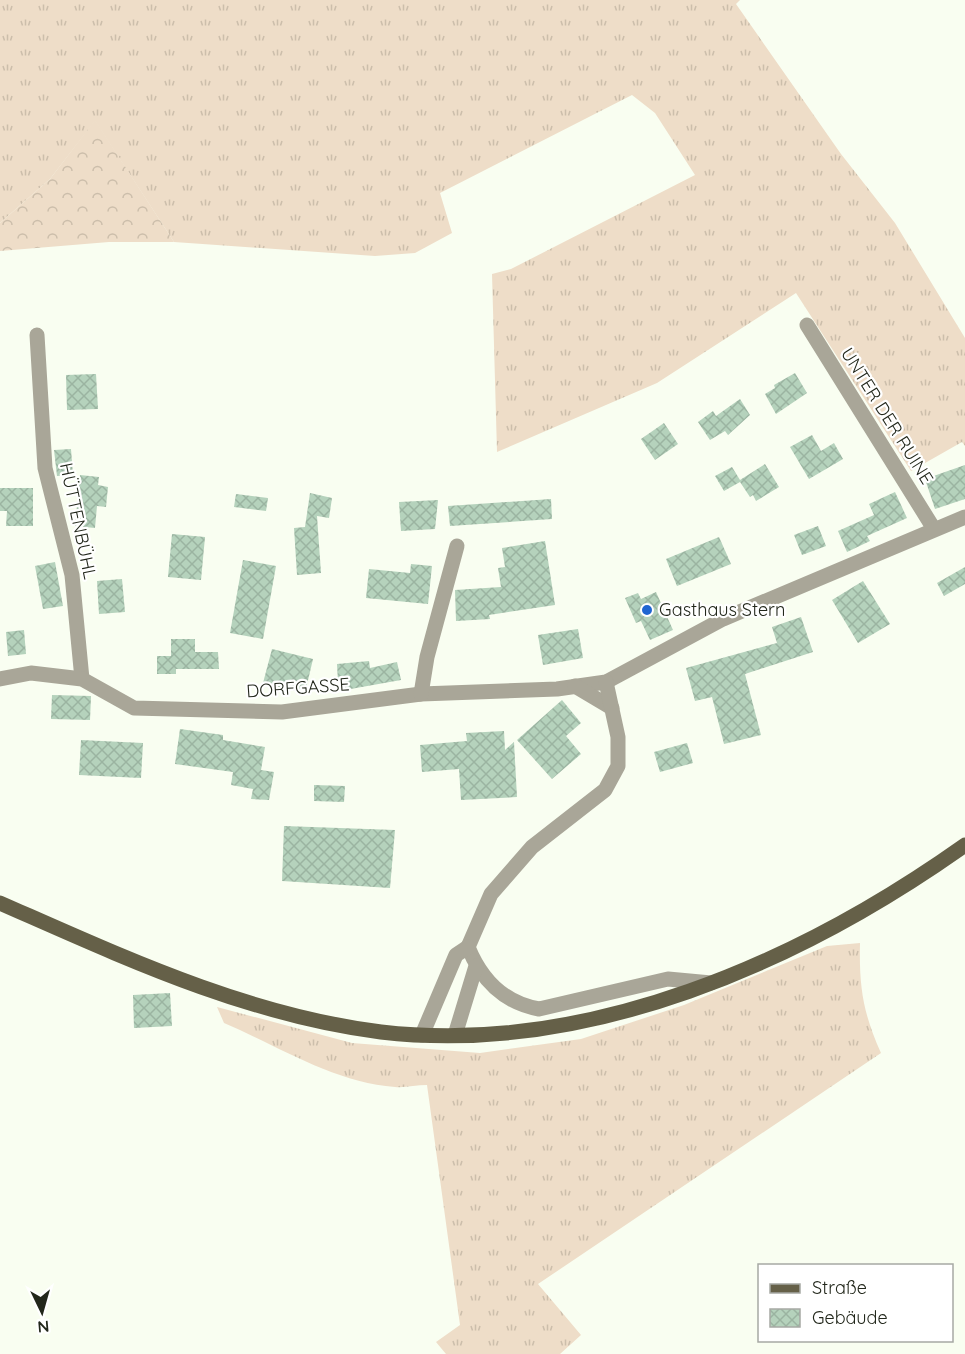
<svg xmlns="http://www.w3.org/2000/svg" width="965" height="1354" font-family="Quicksand,sans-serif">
  <defs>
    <pattern id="grass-tufts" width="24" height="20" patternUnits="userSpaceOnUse" patternTransform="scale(1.5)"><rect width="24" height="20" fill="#eeddc8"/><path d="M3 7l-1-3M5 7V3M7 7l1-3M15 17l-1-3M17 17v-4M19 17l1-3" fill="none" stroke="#ccbeab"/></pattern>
    <pattern id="forest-crowns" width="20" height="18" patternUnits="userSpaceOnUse" patternTransform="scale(1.5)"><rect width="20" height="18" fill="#eeddc8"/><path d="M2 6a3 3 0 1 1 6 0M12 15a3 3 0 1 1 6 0" fill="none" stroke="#ccbeab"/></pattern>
    <pattern id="building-cross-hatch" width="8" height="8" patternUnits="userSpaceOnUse" patternTransform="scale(1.5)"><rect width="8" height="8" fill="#b5d2bc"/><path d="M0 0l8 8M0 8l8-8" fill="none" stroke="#9bb4a1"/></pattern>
  </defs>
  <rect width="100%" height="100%" fill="#f9fef1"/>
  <g fill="url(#grass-tufts)">
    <polygon points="0,0 740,0 736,4 841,154 895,223 965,338 965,446 962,442 911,471 796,293 657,383 497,452 492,274 511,269 695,175 655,113 632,95 440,193 452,233 415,253 375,256 174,242 95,121 50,179 0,223"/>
    <path d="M 860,943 C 859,987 863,1013 881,1053 L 538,1284 L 581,1335 L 560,1354 L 446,1354 L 436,1342 L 460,1325 L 427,1085 C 416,1085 405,1088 395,1087 C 335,1083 278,1046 224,1023 L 217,1007 L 352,1043 L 480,1053 L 581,1039 L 684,1005 L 827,946 Z"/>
  </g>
  <polygon fill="url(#forest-crowns)" points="95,120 174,242 109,242 0,251 0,223 50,179"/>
  <g fill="url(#building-cross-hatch)">
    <polygon points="795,373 807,393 776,414 765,394 775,388 774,385"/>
    <polygon points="96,374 98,409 67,410 66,375"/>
    <polygon points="740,399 750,415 728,435 725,431 710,440 698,422 713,411 716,416"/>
    <polygon points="664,423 678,444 655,460 641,439"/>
    <polygon points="812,435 821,451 834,443 843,459 809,479 790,447"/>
    <polygon points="71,449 73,475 57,476 54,450"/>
    <polygon points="765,464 779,487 756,501 753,495 750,497 740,482 724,491 715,476 732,467 740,480"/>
    <polygon points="965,465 965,499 935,509 925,479"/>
    <polygon points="80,475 99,477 98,485 108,487 106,507 97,506 95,528 75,526"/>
    <polygon points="0,488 33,488 33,526 6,526 7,511 0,511"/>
    <polygon points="895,492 907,518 867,536 870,541 847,552 838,531 874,515 869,504"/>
    <polygon points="310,493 332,498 329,518 317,516 321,573 297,575 294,528 305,527"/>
    <polygon points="236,494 268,498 266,511 234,507"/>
    <polygon points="551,499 552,519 450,526 448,506"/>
    <polygon points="438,500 435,529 401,531 399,502"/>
    <polygon points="818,526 826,546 802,555 794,535"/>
    <polygon points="172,534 205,537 201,580 168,577"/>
    <polygon points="719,537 731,564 677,586 666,559"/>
    <polygon points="545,541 555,605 489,615 490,619 456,621 455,590 501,587 498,568 505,567 502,548"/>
    <polygon points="243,560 276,566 263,639 230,633"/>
    <polygon points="55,562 63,606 43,609 35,566"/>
    <polygon points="411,564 432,566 428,604 366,598 369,569 410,573"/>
    <polygon points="965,567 965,584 944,596 937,583"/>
    <polygon points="122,579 125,612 99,614 97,581"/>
    <polygon points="863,581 890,624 858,643 832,600"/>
    <polygon points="656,592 673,630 650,640 641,621 636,623 625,598 638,593 641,599"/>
    <polygon points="801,617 813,652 745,674 761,735 724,744 712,697 695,701 686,668 777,643 772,627"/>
    <polygon points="578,629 583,658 543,665 538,635"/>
    <polygon points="24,630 26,654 8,656 6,632"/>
    <polygon points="171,639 195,639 195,652 218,652 219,669 176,669 176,674 157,674 157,656 171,656"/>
    <polygon points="272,649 313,659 305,693 263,683"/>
    <polygon points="369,661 370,668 397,662 401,680 345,690 344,683 338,683 337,664"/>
    <polygon points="52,695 91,696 90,720 51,719"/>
    <polygon points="562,700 581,723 566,736 581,754 552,779 517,740"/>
    <polygon points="180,729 223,735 223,740 265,747 261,770 274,772 269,800 251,799 253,789 231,785 233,772 175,764"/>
    <polygon points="504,731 505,750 514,742 517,797 461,800 459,769 422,772 420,745 467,741 466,733"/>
    <polygon points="81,740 143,743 141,778 79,775"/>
    <polygon points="687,743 693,763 660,772 654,752"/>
    <polygon points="314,785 345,786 344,802 314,801"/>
    <polygon points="284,826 395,830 390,888 282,881"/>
    <polygon points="170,993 172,1026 134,1028 133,995"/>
  </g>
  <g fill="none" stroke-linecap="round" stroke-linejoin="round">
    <g stroke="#a9a698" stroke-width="15">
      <polyline points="807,325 934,529"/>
      <polyline points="37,335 45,468 72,575 82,679"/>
      <polyline points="0,679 31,673 82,679 134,708 282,712 421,694 557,689 606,682 723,619 965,517"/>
      <polyline points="575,686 612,708"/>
      <polyline points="421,694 427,657 457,546"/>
      <polyline points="468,947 491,894 532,847 605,790 618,766 618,737 606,682"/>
      <path d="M 468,947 C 481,979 504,1003 539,1009 L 668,979 L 711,983"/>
      <polyline points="422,1035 456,955 468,947"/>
      <polyline points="455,1035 476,966"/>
    </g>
    <path stroke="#656048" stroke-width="15" d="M 0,903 C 123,957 246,1015 381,1032 C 588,1056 800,962 965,845"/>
  </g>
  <circle fill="#1f65d1" stroke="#fff" stroke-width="2" cx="647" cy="610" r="6"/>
  <g text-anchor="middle" stroke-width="4.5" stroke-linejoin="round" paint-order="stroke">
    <g font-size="18" fill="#22271b" stroke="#fff">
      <text transform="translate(887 416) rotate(58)" y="6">UNTER DER RUINE</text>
      <text transform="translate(78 521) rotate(78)" y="6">HÜTTENBÜHL</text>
      <text transform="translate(298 688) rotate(-4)" y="6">DORFGASSE</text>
    </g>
    <g font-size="18" fill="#22271b" stroke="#fff" text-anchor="start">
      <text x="659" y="616">Gasthaus Stern</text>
    </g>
  </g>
  <rect x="758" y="1264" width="195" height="78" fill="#ffffff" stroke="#a7a9a4" stroke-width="1.5"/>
  <rect x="770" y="1284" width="30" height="9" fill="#656048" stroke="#a7a9a4" stroke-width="1.5"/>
  <text x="812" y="1294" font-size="18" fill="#22271b">Straße</text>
  <rect x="770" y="1309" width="30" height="18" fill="url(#building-cross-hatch)" stroke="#a7a9a4" stroke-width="1.5"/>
  <text x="812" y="1324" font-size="18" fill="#22271b">Gebäude</text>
  <g transform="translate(42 1312) rotate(175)" stroke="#ffffff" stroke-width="4.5" paint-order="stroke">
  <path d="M0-4.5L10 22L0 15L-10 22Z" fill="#22271b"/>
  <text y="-9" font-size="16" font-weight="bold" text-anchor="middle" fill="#22271b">N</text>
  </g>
</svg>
